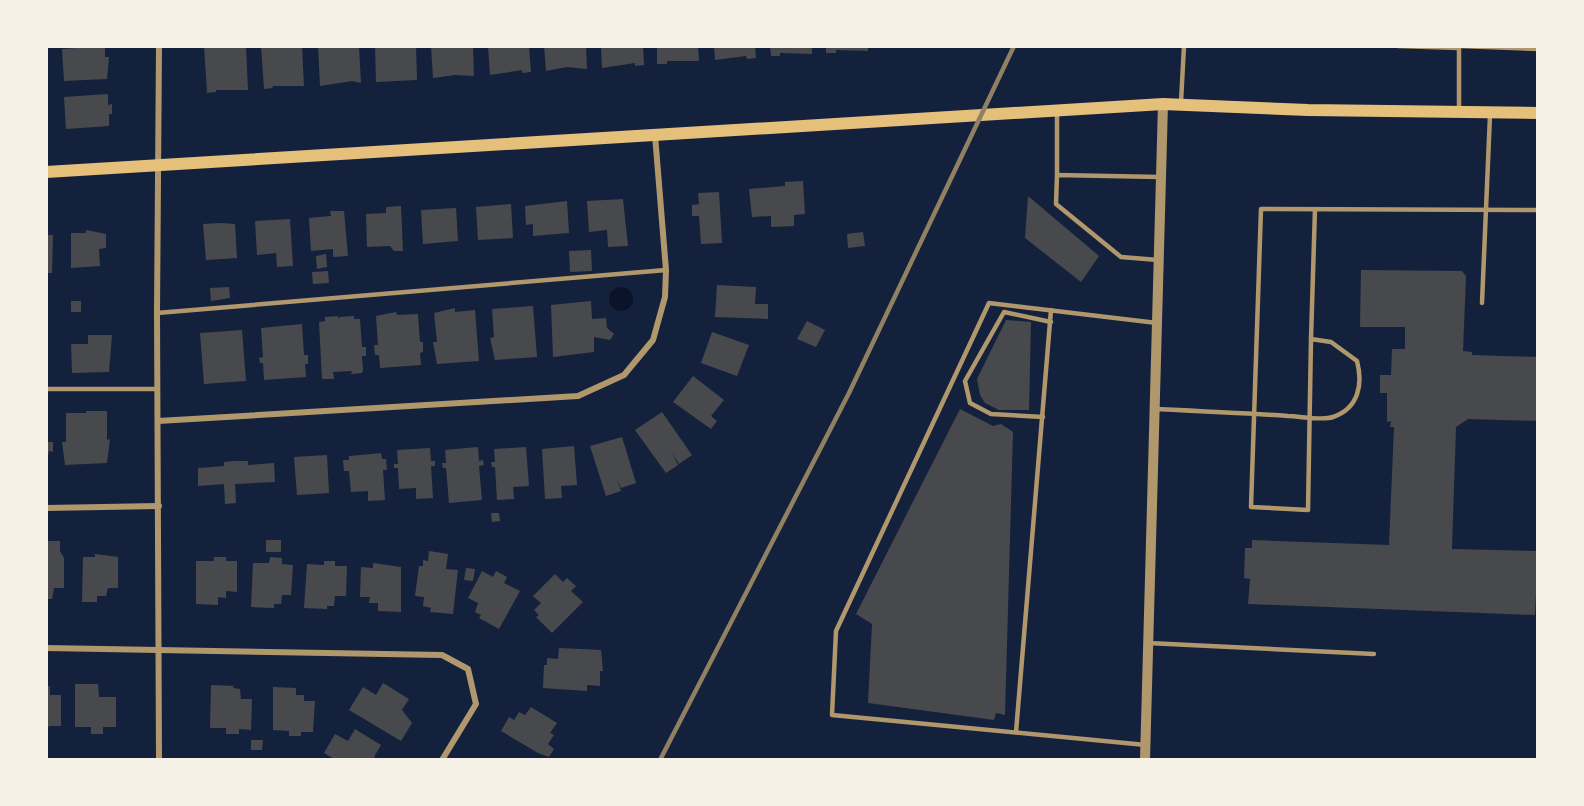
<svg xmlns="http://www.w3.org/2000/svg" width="1584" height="806" font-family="Merriweather,serif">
  <rect width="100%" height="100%" fill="#14213d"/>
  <circle fill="#0b132b" cx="621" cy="299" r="12"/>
  <g fill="#48494c">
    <polygon points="105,46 105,57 109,57 107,79 64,81 62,49"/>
    <polygon points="204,46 246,46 248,90 216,90 216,92 207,93"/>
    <polygon points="261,46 302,46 304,86 272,86 273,88 264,89"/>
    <polygon points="318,46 359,46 361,83 352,81 320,86"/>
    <polygon points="375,46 416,46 417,80 376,82"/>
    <polygon points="431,46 473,46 474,76 455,75 433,78"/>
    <polygon points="488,46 529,46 531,72 522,73 522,70 490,75"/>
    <polygon points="544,46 586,46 587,69 567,67 546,71"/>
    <polygon points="601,46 643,46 644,65 635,66 635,63 602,68"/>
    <polygon points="657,46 698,46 699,61 667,61 667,64 657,64"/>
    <polygon points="714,46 755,46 756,58 747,59 746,56 715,60"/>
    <polygon points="770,46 812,46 812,54 780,53 780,56 771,56"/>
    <polygon points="826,46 868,46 868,51 836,50 836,53 826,53"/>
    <polygon points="108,94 108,105 112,104 112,114 109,114 109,126 66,129 64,97"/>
    <polygon points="803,181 805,214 794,215 794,226 771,227 771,216 752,217 749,189 785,186 785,182"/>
    <polygon points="719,192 722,243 701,244 699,216 692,216 692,205 699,204 698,193"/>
    <polygon points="1028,196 1099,256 1081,282 1025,238"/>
    <polygon points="623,199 628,246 608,247 607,230 589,232 587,201"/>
    <polygon points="567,201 569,233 533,236 533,224 526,225 525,206"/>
    <polygon points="511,204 513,238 478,240 476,207"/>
    <polygon points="401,206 403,251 394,251 390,246 367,247 366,214 386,213 386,207"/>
    <polygon points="456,208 458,241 423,244 421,210"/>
    <polygon points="330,211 344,211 348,256 333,257 333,249 311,251 309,218 331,216"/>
    <polygon points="290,219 293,266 277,267 276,253 257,255 255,221"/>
    <polygon points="221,223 235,224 237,258 206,260 203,224"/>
    <polygon points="86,230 106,234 106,248 99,249 100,266 71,268 71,233 86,233"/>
    <polygon points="863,232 865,246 848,248 847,234"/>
    <polygon points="46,235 53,235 52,273 46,273"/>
    <polygon points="591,250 592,271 570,272 569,251"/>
    <polygon points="326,254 327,267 317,269 316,256"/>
    <polygon points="1361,270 1462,271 1466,276 1463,351 1472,352 1472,355 1538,357 1538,421 1468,419 1456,427 1452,549 1538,551 1535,615 1248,604 1250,579 1244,578 1245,548 1252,548 1252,540 1389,545 1394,427 1390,427 1391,421 1387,422 1387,393 1380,393 1380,375 1391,375 1392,349 1405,349 1405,327 1360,327"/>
    <polygon points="328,271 329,283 313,284 312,272"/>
    <polygon points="717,285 756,287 755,304 768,304 768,319 715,317"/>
    <polygon points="229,287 230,298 211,301 210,288"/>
    <rect x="71" y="301" width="10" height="11"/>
    <polygon points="591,301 592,319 606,318 607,328 614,334 610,340 594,337 594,352 553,357 551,305"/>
    <polygon points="533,306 537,357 495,360 490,338 494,337 492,309"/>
    <polygon points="455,308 455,312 475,310 479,361 437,364 433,342 437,342 434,313"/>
    <polygon points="396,312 397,315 418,314 420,342 423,342 423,352 420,353 421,365 380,368 379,355 375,355 374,345 378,345 376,316"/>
    <polygon points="338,316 338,320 339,317 354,316 354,319 360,319 362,347 366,347 366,356 362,356 363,370 362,373 351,374 352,371 333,372 334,379 322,379 319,322 325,321 325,317"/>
    <polygon points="1006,320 1031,322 1029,410 999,410 985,403 980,395 977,379"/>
    <polygon points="807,321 825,330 816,347 797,339"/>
    <polygon points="302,324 304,355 308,355 308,364 305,364 306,377 264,380 263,363 260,363 259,358 263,357 261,328"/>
    <polygon points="242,330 246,381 204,384 200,333"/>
    <polygon points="712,332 749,345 737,376 701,363"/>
    <polygon points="88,335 112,335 109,372 72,373 71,344 88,344"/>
    <polygon points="693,376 724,400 711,416 717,421 711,429 673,402"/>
    <polygon points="960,409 993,426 1001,424 1013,432 1005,715 996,713 994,720 868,703 872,624 856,614"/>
    <polygon points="86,411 107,411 107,440 110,439 107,463 65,465 62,442 66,442 66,413 86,413"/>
    <polygon points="662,412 692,455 679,464 672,453 678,465 666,473 635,430"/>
    <polygon points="622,437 636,483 621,488 617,479 621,491 606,496 590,446"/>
    <polygon points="46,442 53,442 53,452 49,451 46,466"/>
    <polygon points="574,446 577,485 561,486 562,498 545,499 542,449"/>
    <polygon points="478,447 479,461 483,460 484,465 479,466 482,500 449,503 446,468 443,468 442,463 446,463 445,450"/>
    <polygon points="526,447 529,486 513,487 514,499 497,500 495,467 492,467 491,462 495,462 494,449"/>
    <polygon points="430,448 431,461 435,461 435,466 431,466 433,498 416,499 416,488 399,489 398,468 394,468 394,464 398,464 397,450"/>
    <polygon points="381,453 382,459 386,459 387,470 383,470 385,500 368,501 368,491 351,492 349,471 344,471 343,460 349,460 349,456"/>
    <polygon points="327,455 329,493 297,495 294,457"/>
    <polygon points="234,461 248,461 248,465 274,463 275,482 235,484 236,503 225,504 224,484 198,486 198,468 224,466 224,462"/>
    <polygon points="491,513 499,513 500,521 492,522"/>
    <rect x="266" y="540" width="15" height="12"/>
    <polygon points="46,541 60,541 60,551 64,558 64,588 54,588 52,599 46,599"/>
    <polygon points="429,551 448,554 446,569 458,570 453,614 430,612 431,608 423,606 424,597 415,596 419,566 423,566 423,560 428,561"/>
    <polygon points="95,554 118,557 118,588 108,588 106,596 97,596 97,602 82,602 83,557 95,557"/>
    <polygon points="214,557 226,557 226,561 237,561 237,592 226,591 226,598 218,597 218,605 196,604 196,561 214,561"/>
    <polygon points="270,557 282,558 282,564 293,565 291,595 282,595 281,604 274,604 274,608 251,607 253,563 269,563"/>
    <polygon points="324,561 335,561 335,566 347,566 346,596 335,596 334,606 327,606 327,609 304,608 307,564 324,565"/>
    <polygon points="373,563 401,567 401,612 378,611 378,603 369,603 370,597 360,597 361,567 373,568"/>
    <polygon points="466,568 475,569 473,581 464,580"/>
    <polygon points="482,571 493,577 496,571 507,577 504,583 520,591 499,629 479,618 481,615 475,612 478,603 468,598"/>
    <polygon points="555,574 563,582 567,578 576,586 571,591 583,602 552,633 536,617 539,615 534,610 541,603 533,596"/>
    <polygon points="559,648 601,650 603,671 600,671 600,686 587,685 587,691 543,688 544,665 547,665 547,658 558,659"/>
    <polygon points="383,683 409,699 402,710 412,723 401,741 349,710 363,687 376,695"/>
    <polygon points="75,684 98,684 99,697 116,697 116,727 103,727 103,734 91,734 91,727 75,727"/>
    <polygon points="211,685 234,686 233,688 240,689 241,699 252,699 251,730 239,729 239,734 226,734 226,728 210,728"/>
    <polygon points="50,686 50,695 61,695 61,726 49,726 46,730 46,687"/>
    <polygon points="273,687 296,688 296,695 304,695 304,701 315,701 313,732 301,732 301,736 289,736 289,731 273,730"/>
    <polygon points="531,707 557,723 550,733 554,735 548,744 554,749 549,757 538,753 501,731 509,717 514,720 519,712 525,715"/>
    <polygon points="355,729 381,745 374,757 379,760 336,760 324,753 335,734 348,741"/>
    <polygon points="251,740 263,740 262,750 251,750"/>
  </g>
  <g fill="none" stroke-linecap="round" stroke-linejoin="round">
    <g stroke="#b1986c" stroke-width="4.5">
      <polyline points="1398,46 1459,48 1459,110"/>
      <polyline points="1459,46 1538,49"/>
      <polyline points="1181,102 1184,46"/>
      <polyline points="1057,112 1057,175"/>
      <polyline points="1158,260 1121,257 1056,204 1057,175 1160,177"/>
      <polyline points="1482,303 1490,115"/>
      <polyline points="157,313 666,270"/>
      <polyline points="1311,339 1315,209"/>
      <polyline points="46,389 157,389"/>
      <path d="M 1155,409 C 1199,411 1243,413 1288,416 C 1300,416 1321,421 1333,417 C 1359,408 1363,384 1357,361 L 1331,342 L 1311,339 L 1308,510 L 1251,507 L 1261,209 L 1538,210"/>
      <polyline points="1043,417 991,414 970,403 965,381 1004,312 1051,322"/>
      <polyline points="1148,643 1374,654"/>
      <polyline points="1016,732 1051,310"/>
      <polyline points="1146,745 832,715 836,631 989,303 1157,323"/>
    </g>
    <g stroke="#b1986c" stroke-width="6">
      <polyline points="159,46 157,313 159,760"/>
      <polyline points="158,421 578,396 624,375 653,340 665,297 666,270 655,135"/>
      <polyline points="46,508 159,506"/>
      <polyline points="46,648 442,655 468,669 476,704 442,760"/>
    </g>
    <polyline stroke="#b1986c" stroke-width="10" points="1145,760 1163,104"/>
    <polyline stroke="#e5c07b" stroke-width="12" points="46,172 1163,104 1308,110 1538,113"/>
    <polyline stroke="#918062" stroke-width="4.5" points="660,760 849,393 1014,46"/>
  </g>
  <rect width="1584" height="806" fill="none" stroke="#f6f1e7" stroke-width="96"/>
</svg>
